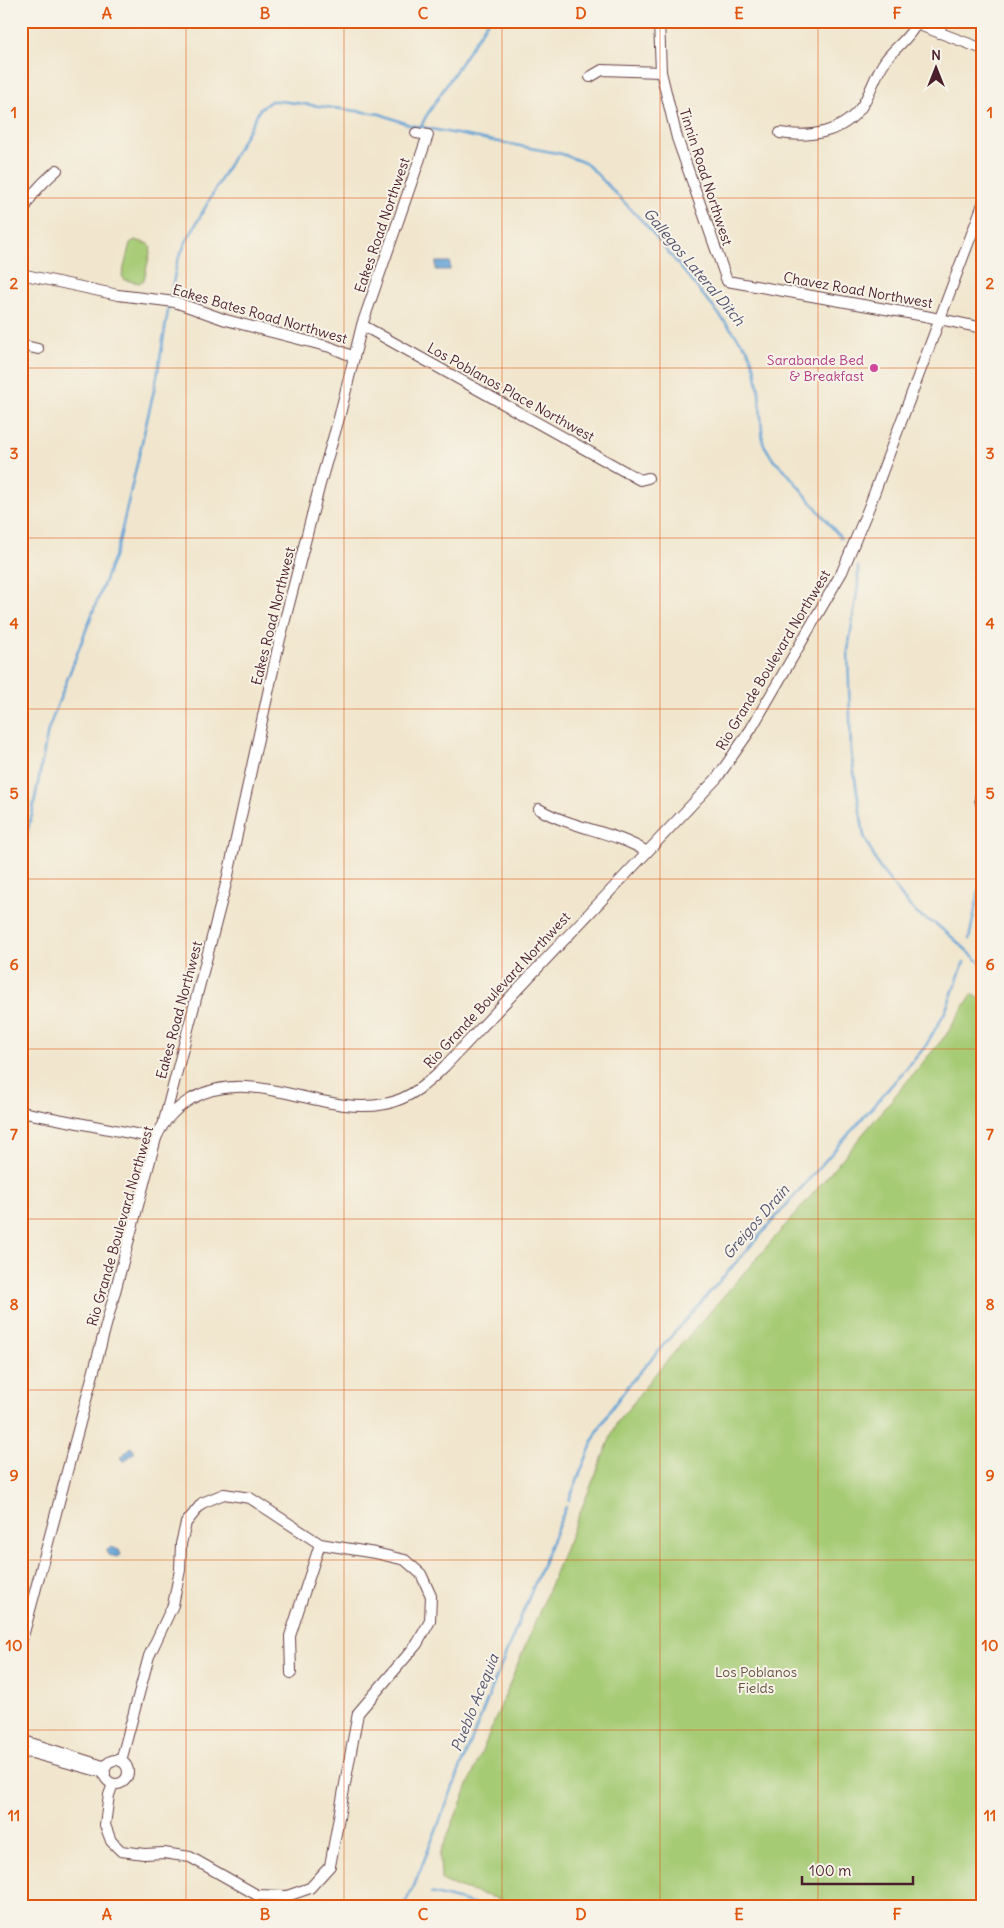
<svg xmlns="http://www.w3.org/2000/svg" width="1004" height="1928" font-family="Delius,sans-serif">
  <rect width="100%" height="100%" fill="#f7f3e8"/>
  <filter id="ink" filterUnits="userSpaceOnUse"><feTurbulence type="fractalNoise" baseFrequency=".02" numOctaves="2"/><feDisplacementMap in="SourceGraphic" scale="10" xChannelSelector="R" yChannelSelector="G"/><feConvolveMatrix kernelMatrix="1 2 1 2 8 2 1 2 1" color-interpolation-filters="sRGB"/></filter>
  <filter id="wash" filterUnits="userSpaceOnUse"><feTurbulence type="fractalNoise" baseFrequency=".0096" numOctaves="4" result="noise"/><feDisplacementMap in="SourceGraphic" scale="20" xChannelSelector="R" yChannelSelector="G"/><feGaussianBlur stdDeviation="1.12" result="paint"/><feColorMatrix in="noise" values="0 0 0 0 0 0 0 0 0 0 0 0 0 0 0 0 0 1.4 0 .05"/><feComposite in="paint" operator="in"/></filter>
  <g filter="url(#wash)">
    <rect width="100%" height="100%" fill="#f1e6cd"/>
    <g fill="#a6cb74" stroke="#787550">
      <polygon points="135,240 149,244 151,248 144,280 139,283 125,280 122,276 130,243"/>
      <polygon points="972,994 983,1000 983,1907 527,1907 460,1888 441,1880 440,1854 617,1422 634,1402 650,1380 805,1203 946,1035"/>
    </g>
    <g fill="#62a2d5" stroke="#566080">
      <rect x="436" y="262" width="14" height="8"/>
      <polygon points="131,1447 135,1452 124,1462 120,1458"/>
      <polygon points="110,1547 119,1550 121,1555 117,1557 108,1555 106,1550"/>
    </g>
    <g fill="none" stroke-linecap="round" stroke-linejoin="round">
      <g stroke="#62a2d5" stroke-width="2.5">
        <polyline points="421,127 425,118 488,21"/>
        <polyline points="170,299 177,262 186,242 260,109 271,101 280,101 380,114 410,125 562,154 585,163 592,169 646,225 748,350 755,368 759,392 763,443 774,461 784,469 841,538"/>
        <polyline points="858,567 858,586 848,650 851,753 864,836 879,867 907,903 917,914 937,925 953,938 983,965"/>
        <polyline points="21,852 32,815 48,730 118,546 157,377 169,305"/>
        <polyline points="969,939 983,871"/>
        <polyline points="569,1500 596,1434 611,1409 632,1381 925,1047 945,1012 964,962"/>
        <polyline points="431,1893 484,1907"/>
        <polyline points="403,1907 414,1886 496,1678 566,1507"/>
      </g>
    </g>
  </g>
  <g filter="url(#ink)">
    <g fill="none" stroke-linecap="round" stroke-linejoin="round">
      <defs>
        <g id="minor">
          <polyline points="659,21 661,72 677,138 727,281 925,316 983,328"/>
          <polyline points="911,22 983,49"/>
          <polyline points="940,33 941,21"/>
          <polyline points="590,77 602,70 661,72"/>
          <path d="M 780,133 C 810,138 843,133 862,106 C 871,92 875,75 885,61 C 894,48 909,39 916,24"/>
          <path d="M 21,220 C 26,198 41,184 57,170"/>
          <polyline points="21,274 118,295 175,302 226,320 330,347 354,357"/>
          <polyline points="362,325 640,480 648,478"/>
          <polyline points="21,345 38,349"/>
          <polyline points="983,785 980,799 983,810"/>
          <path d="M 539,809 C 573,829 614,831 647,852"/>
          <polyline points="21,1112 156,1138"/>
          <polyline points="164,1121 227,880 279,643 320,484 339,418 362,325 428,135 416,133"/>
          <path d="M 21,1644 L 156,1138 C 164,1120 175,1109 191,1099 C 254,1064 320,1117 385,1104 C 410,1099 428,1083 445,1066 L 717,778 L 751,729 L 842,572 L 869,507 L 983,204"/>
          <polyline points="291,1673 290,1636 320,1544"/>
          <polyline points="21,1740 106,1767"/>
          <polyline points="21,1752 32,1753 105,1773"/>
          <circle cx="116" cy="1772" r="12"/>
          <polyline points="113,1784 109,1795 105,1825 111,1841 121,1851 144,1854 164,1853 190,1857 257,1895 287,1896 310,1888 330,1866 358,1713 417,1644 430,1621 431,1596 421,1574 405,1560 375,1553 320,1544 250,1498 224,1494 202,1503 186,1523 181,1544 180,1570 173,1605 149,1656 121,1761"/>
        </g>
      </defs>
      <use href="#minor" stroke="#633d43" stroke-width="12"/>
      <use href="#minor" stroke="#fff" stroke-width="10"/>
    </g>
  </g>
  <path fill="none" stroke="#e0560e" stroke-width="1" stroke-opacity="0.55" d="M 186,21 L 186,1907M 344,21 L 344,1907M 502,21 L 502,1907M 660,21 L 660,1907M 818,21 L 818,1907M 21,198 L 983,198M 21,368 L 983,368M 21,538 L 983,538M 21,709 L 983,709M 21,879 L 983,879M 21,1049 L 983,1049M 21,1219 L 983,1219M 21,1390 L 983,1390M 21,1560 L 983,1560M 21,1730 L 983,1730"/>
  <circle fill="#d1479c" stroke="#f7f3e8" stroke-width="2" cx="874" cy="368" r="5"/>
  <g text-anchor="middle" stroke-width="4" stroke-linejoin="round" paint-order="stroke">
    <g font-size="14" fill="#4a1f2b" stroke="#f7f3e8">
      <text transform="translate(706 177) rotate(72)" y="5">Tinnin Road Northwest</text>
      <text transform="translate(382 225) rotate(-71)" y="5">Eakes Road Northwest</text>
      <text transform="translate(858 290) rotate(10)" y="5">Chavez Road Northwest</text>
      <text transform="translate(260 314) rotate(16)" y="5">Eakes Bates Road Northwest</text>
      <text transform="translate(511 392) rotate(29)" y="5">Los Poblanos Place Northwest</text>
      <text transform="translate(273 616) rotate(-76)" y="5">Eakes Road Northwest</text>
      <text transform="translate(773 660) rotate(-59)" y="5">Rio Grande Boulevard Northwest</text>
      <text transform="translate(497 990) rotate(-47)" y="5">Rio Grande Boulevard Northwest</text>
      <text transform="translate(179 1010) rotate(-75)" y="5">Eakes Road Northwest</text>
      <text transform="translate(120 1226) rotate(-74)" y="5">Rio Grande Boulevard Northwest</text>
    </g>
    <g font-size="14" fill="#b23c85" stroke="#f7f3e8" text-anchor="end">
      <text x="864" y="365">Sarabande Bed<tspan x="864" dy="16">&amp; Breakfast</tspan></text>
    </g>
    <g font-size="14" fill="#665341" stroke="#f7f3e8">
      <text x="756" y="1677">Los Poblanos<tspan x="756" dy="16">Fields</tspan></text>
    </g>
    <g font-size="15" font-style="italic" fill="#54536f" stroke="#f7f3e8">
      <text transform="translate(694 267) rotate(50)" y="5">Gallegos Lateral Ditch</text>
      <text transform="translate(756 1222) rotate(-49)" y="5">Greigos Drain</text>
      <text transform="translate(475 1703) rotate(-68)" y="5">Pueblo Acequia</text>
    </g>
  </g>
  <rect width="1004" height="1928" fill="none" stroke="#f7f3e8" stroke-width="55"/>
  <g transform="translate(936 68)" stroke="#f7f3e8" stroke-width="4" paint-order="stroke">
  <path d="M0-4L9 19L0 12L-9 19Z" fill="#4a1f2b"/>
  <text y="-8" font-size="14" font-weight="bold" text-anchor="middle" fill="#4a1f2b">N</text>
  </g>
  <path d="M802 1876v8h111v-8" fill="none" stroke="#4a1f2b" stroke-width="2.5"/>
  <text x="809" y="1876" font-size="15" fill="#4a1f2b" stroke="#f7f3e8" stroke-width="4" paint-order="stroke">100 m</text>
  <rect x="28" y="28" width="948" height="1872" fill="none" stroke="#e0560e" stroke-width="2"/>
  <g font-size="16" text-anchor="middle" font-weight="bold" fill="#e0560e">
    <text x="107" y="19">A</text>
    <text x="265" y="19">B</text>
    <text x="423" y="19">C</text>
    <text x="581" y="19">D</text>
    <text x="739" y="19">E</text>
    <text x="897" y="19">F</text>
    <text x="14" y="118">1</text>
    <text x="990" y="118">1</text>
    <text x="14" y="289">2</text>
    <text x="990" y="289">2</text>
    <text x="14" y="459">3</text>
    <text x="990" y="459">3</text>
    <text x="14" y="629">4</text>
    <text x="990" y="629">4</text>
    <text x="14" y="799">5</text>
    <text x="990" y="799">5</text>
    <text x="14" y="970">6</text>
    <text x="990" y="970">6</text>
    <text x="14" y="1140">7</text>
    <text x="990" y="1140">7</text>
    <text x="14" y="1310">8</text>
    <text x="990" y="1310">8</text>
    <text x="14" y="1481">9</text>
    <text x="990" y="1481">9</text>
    <text x="14" y="1651">10</text>
    <text x="990" y="1651">10</text>
    <text x="14" y="1821">11</text>
    <text x="990" y="1821">11</text>
    <text x="107" y="1920">A</text>
    <text x="265" y="1920">B</text>
    <text x="423" y="1920">C</text>
    <text x="581" y="1920">D</text>
    <text x="739" y="1920">E</text>
    <text x="897" y="1920">F</text>
  </g>
</svg>
